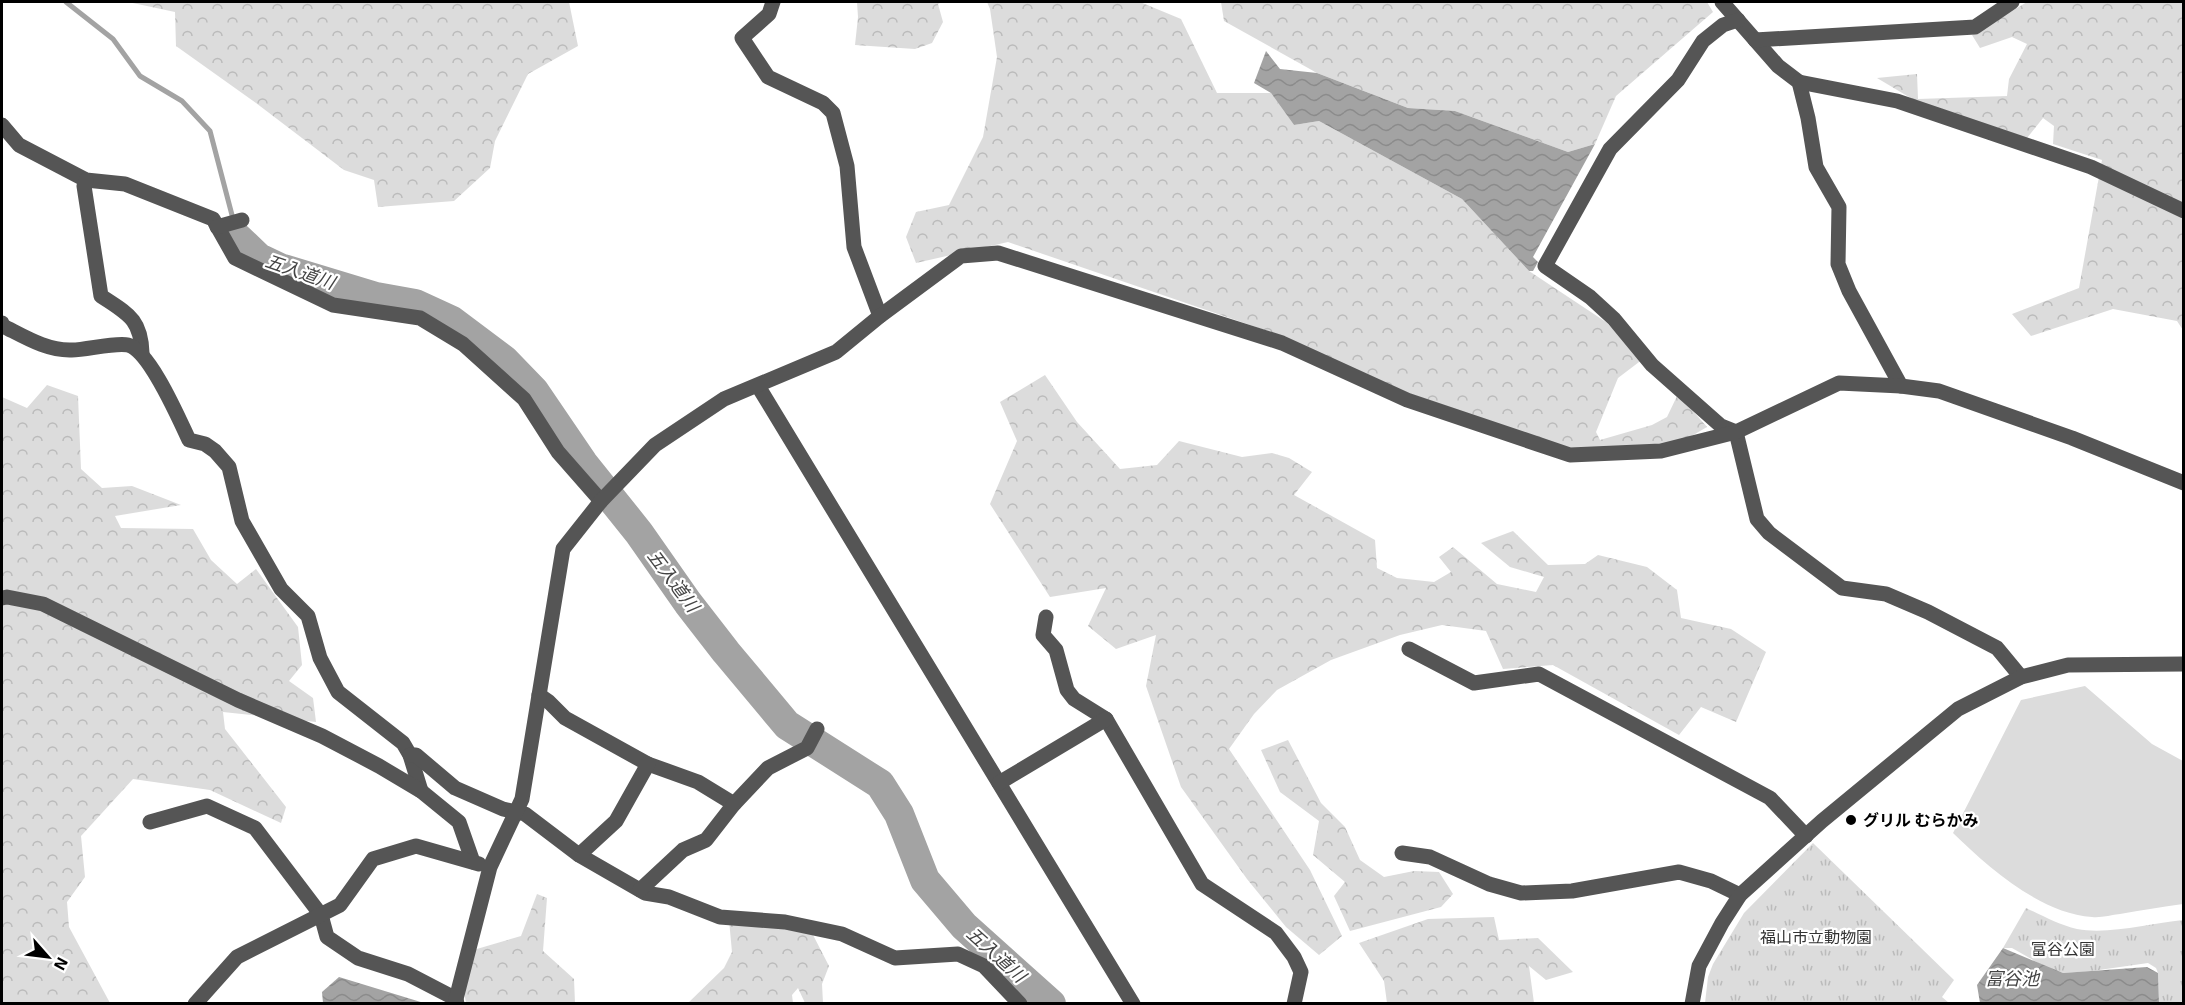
<svg xmlns="http://www.w3.org/2000/svg" width="2185" height="1005" font-family="'Exo 2','Noto Sans JP',sans-serif">
  <defs>
    <pattern id="grass-tufts" width="24" height="20" patternUnits="userSpaceOnUse" patternTransform="scale(1.5)"><rect width="24" height="20" fill="#dcdcdc"/><path d="M3 7l-1-3M5 7V3M7 7l1-3M15 17l-1-3M17 17v-4M19 17l1-3" fill="none" stroke="#bbb"/></pattern>
    <pattern id="forest-crowns" width="20" height="18" patternUnits="userSpaceOnUse" patternTransform="scale(1.5)"><rect width="20" height="18" fill="#dcdcdc"/><path d="M2 6a3 3 0 1 1 6 0M12 15a3 3 0 1 1 6 0" fill="none" stroke="#bbb"/></pattern>
    <pattern id="water-waves" width="16" height="10" patternUnits="userSpaceOnUse" patternTransform="scale(1.5)"><rect width="16" height="10" fill="#a3a3a3"/><path d="M0 5q4-4 8 0t8 0" fill="none" stroke="#8b8b8b"/></pattern>
  </defs>
  <rect width="100%" height="100%" fill="#fff"/>
  <g fill="url(#grass-tufts)">
    <polygon points="1813,843 1954,980 1942,997 1949,1003 1705,1003 1708,977 1713,964 1744,913"/>
    <path d="M 2026,908 C 2043,916 2059,925 2077,929 C 2109,935 2151,923 2183,920 L 2183,1003 L 2159,1003 L 2158,973 L 2156,968 L 2148,963 L 2092,971 L 2063,973 L 2047,968 L 2012,948 L 2003,948 Z"/>
  </g>
  <g fill="url(#forest-crowns)">
    <polygon points="128,2 569,2 578,46 528,74 495,141 490,168 454,201 378,207 374,180 344,170 256,103 176,46 175,12"/>
    <polygon points="857,2 942,2 938,4 943,22 932,43 915,49 855,45 858,17"/>
    <polygon points="987,2 1140,2 1181,19 1217,93 1271,93 1294,125 1319,121 1462,199 1529,271 1606,322 1643,359 1618,378 1596,432 1600,440 1652,425 1667,417 1678,394 1707,427 1683,441 1648,447 1572,449 1408,393 1279,335 1008,242 916,263 906,237 916,212 949,205 983,137 997,57 990,9"/>
    <polygon points="1221,2 1707,2 1713,12 1616,96 1595,144 1568,152 1455,111 1408,108 1317,73 1224,21"/>
    <polygon points="2027,2 2183,2 2183,330 2177,321 2113,309 2031,336 2012,314 2079,288 2102,160 2053,144 2054,126 2043,118 2027,138 1919,103 1877,78 1917,74 1918,99 2007,96 2009,79 2027,44 2012,37 1980,48 1972,35"/>
    <polygon points="1045,375 1077,422 1120,469 1157,465 1179,441 1242,457 1272,453 1289,458 1312,472 1294,495 1375,540 1377,568 1397,578 1434,582 1451,572 1439,557 1453,547 1497,584 1536,592 1544,577 1510,567 1481,543 1513,531 1548,565 1585,564 1598,555 1647,567 1677,590 1681,618 1731,629 1766,652 1736,722 1701,707 1679,735 1553,665 1503,669 1486,631 1442,625 1400,635 1331,660 1277,690 1254,714 1229,749 1310,870 1342,936 1319,955 1286,927 1247,879 1181,787 1146,686 1156,635 1116,649 1088,626 1106,588 1050,597 990,504 1017,441 1000,402"/>
    <polygon points="47,385 78,396 81,469 102,488 132,486 181,505 115,516 121,528 193,529 211,560 237,584 256,569 298,627 302,665 289,681 313,698 316,722 223,712 225,729 286,807 281,823 210,790 133,779 81,836 85,877 67,902 69,927 110,1003 2,1004 2,397 27,408"/>
    <polygon points="1288,740 1321,803 1345,827 1360,860 1384,877 1414,871 1439,872 1453,894 1441,907 1350,931 1334,896 1345,882 1313,855 1319,821 1280,792 1261,750"/>
    <polygon points="537,894 547,898 543,951 574,979 575,1003 466,1003 462,980 470,951 521,936"/>
    <polygon points="1494,917 1499,940 1538,938 1573,972 1546,980 1529,966 1534,1003 1387,1003 1384,981 1359,943 1428,919"/>
    <polygon points="729,920 812,933 829,966 822,984 823,1003 805,1003 798,988 792,995 793,1003 687,1004 724,968 732,952"/>
  </g>
  <path fill="#dcdcdc" d="M 2085,686 L 2152,744 L 2183,761 L 2183,904 C 2162,907 2141,910 2120,914 C 2111,915 2101,918 2092,917 C 2040,913 1989,868 1953,833 L 2021,700 Z"/>
  <g fill="url(#water-waves)">
    <polygon points="1266,51 1280,69 1317,73 1408,108 1455,111 1568,152 1595,144 1533,257 1538,262 1533,271 1529,271 1462,199 1319,121 1294,125 1271,93 1254,83"/>
    <polygon points="2003,948 2063,973 2147,967 2158,973 2159,1003 1980,1003 1977,985"/>
    <polygon points="339,977 424,1003 323,1003 322,992"/>
  </g>
  <g fill="none" stroke-linecap="round" stroke-linejoin="round">
    <polyline stroke="#a3a3a3" stroke-width="5" points="66,2 113,39 140,76 182,101 210,131 238,238"/>
    <polyline stroke="#a3a3a3" stroke-width="30" points="238,238 259,258 280,268 376,297 415,304 452,321 504,360 534,391 583,463 639,533 688,603 726,652 787,725 880,784 899,814 925,880 964,926 1051,1004"/>
    <g stroke="#555" stroke-width="15">
      <polyline points="773,2 769,14 742,38 768,77 823,103 833,113 847,166 854,247 880,316"/>
      <polyline points="1722,2 1778,66 1799,82 1808,118 1816,167 1839,207 1838,264 1849,291 1901,386"/>
      <polyline points="1755,40 1975,27 2012,2"/>
      <polyline points="1799,82 1897,101 2091,167 2184,211"/>
      <polyline points="2,125 19,145 86,180 125,184 213,219 235,258 333,305 420,318 463,344 524,399 558,452 601,501"/>
      <path d="M 86,180 L 84,186 L 101,296 C 128,314 141,319 142,353"/>
      <polyline points="217,227 242,220"/>
      <path d="M 2,323 L 3,326 C 25,337 47,351 72,350 C 86,350 116,342 128,345 C 150,351 179,419 189,440 L 205,444 L 215,451 L 229,467 L 242,521 L 281,589 L 308,616 L 320,658 L 338,692 L 403,743 L 410,755 L 421,791"/>
      <polyline points="758,386 1133,1004"/>
      <polyline points="1736,432 1721,426 1652,365 1614,319 1590,297 1545,266 1610,149 1678,80 1703,41 1723,25 1738,20"/>
      <polyline points="1736,432 1757,519 1769,533 1842,588 1886,594 1928,612 1997,648 2021,677"/>
      <polyline points="2,598 7,597 43,604 238,700 322,736 379,766 421,791 459,822 473,862"/>
      <polyline points="1046,617 1043,635 1056,650 1067,690 1074,699 1106,719 1202,884 1276,933 1294,957 1301,972 1294,1004"/>
      <polyline points="1409,649 1474,683 1539,674 1770,798 1806,836"/>
      <polyline points="539,695 549,702 565,718 648,764 698,782 734,804"/>
      <polyline points="410,755 416,755 455,788 503,809 525,814 579,855 645,893 669,897 720,917 785,922 842,934 895,958 958,954 984,966 1020,1004"/>
      <polyline points="999,783 1106,719"/>
      <polyline points="150,822 207,806 255,828 321,915 327,937 358,958 408,974 456,999"/>
      <polyline points="1402,853 1430,857 1489,884 1521,893 1572,891 1679,872 1711,881 1740,895"/>
      <polyline points="579,855 616,821 648,764"/>
      <polyline points="640,890 683,850 706,840 734,804 768,768 807,748 817,729"/>
      <polyline points="195,1004 237,957 340,905 373,859 416,846 479,864"/>
      <polyline points="457,1004 456,999 490,867 522,799 563,549 601,501 655,445 724,399 836,352 880,316 961,256 998,253 1282,343 1407,400 1570,455 1661,451 1736,432 1839,383 1901,386 1939,391 2072,438 2184,483"/>
      <polyline points="1692,1004 1699,966 1722,923 1740,895 1822,821 1958,709 2021,677 2068,665 2184,664"/>
    </g>
  </g>
  <circle fill="#000" stroke="#fff" stroke-width="2" cx="1851" cy="820" r="6"/>
  <g text-anchor="middle" stroke-width="4.5" stroke-linejoin="round" paint-order="stroke">
    <g font-size="16" font-weight="bold" fill="#000" stroke="#fff" text-anchor="start">
      <text x="1863" y="826">グリル むらかみ</text>
    </g>
    <g font-size="16" fill="#333" stroke="#fff">
      <text x="1816" y="943">福山市立動物園</text>
      <text x="2063" y="955">富谷公園</text>
    </g>
    <g font-size="18" font-style="italic" fill="#444" stroke="#fff">
      <text transform="translate(300 272) rotate(19)" y="6">五入道川</text>
      <text transform="translate(673 581) rotate(53)" y="6">五入道川</text>
      <text transform="translate(996 955) rotate(42)" y="6">五入道川</text>
      <text x="2012" y="985">富谷池</text>
    </g>
  </g>
  <rect width="2185" height="1005" fill="none" stroke="#000000" stroke-width="6"/>
  <g transform="translate(48 957) rotate(118)" stroke="#ffffff" stroke-width="4.5" paint-order="stroke">
  <path d="M0-4.5L10 22L0 15L-10 22Z" fill="#000000"/>
  <text y="-9" font-size="16" font-weight="bold" text-anchor="middle" fill="#000000">N</text>
  </g>
</svg>
